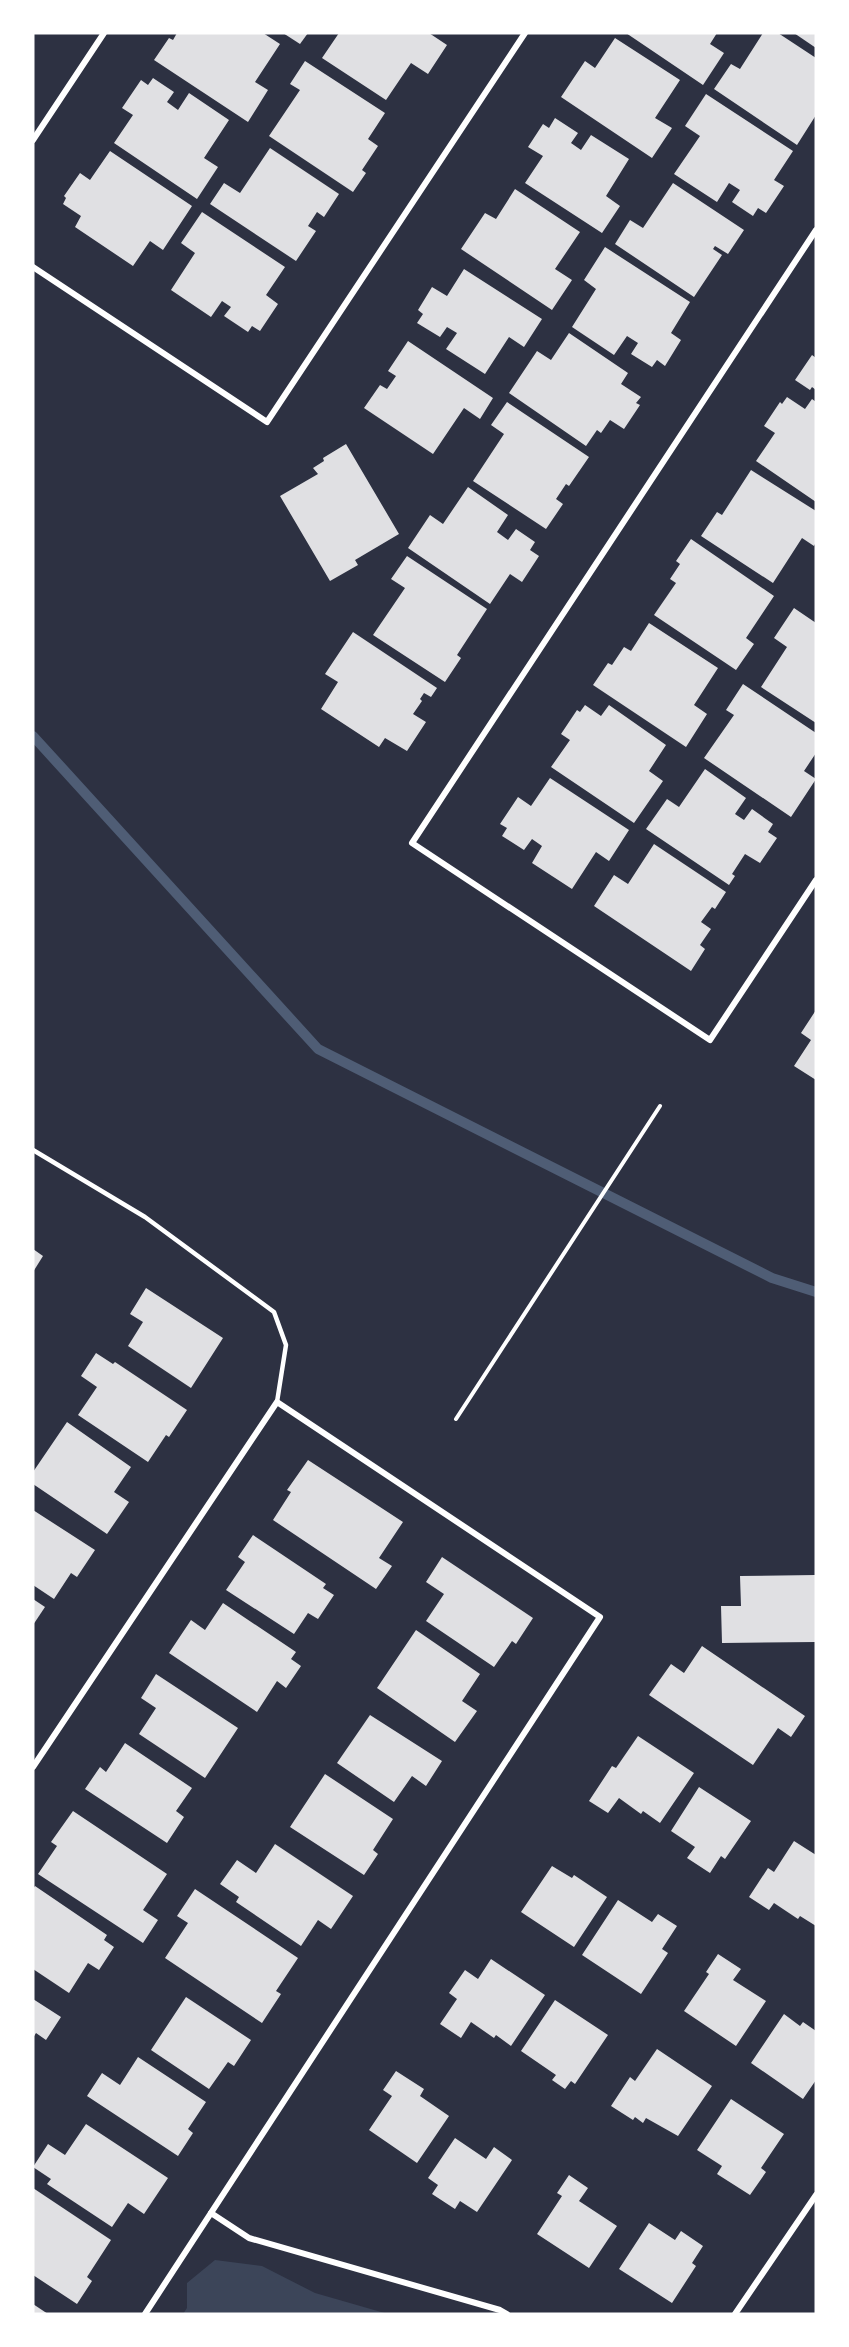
<svg xmlns="http://www.w3.org/2000/svg" width="849" height="2347" font-family="Karla,sans-serif">
  <rect width="100%" height="100%" fill="#2d3142"/>
  <polygon fill="#3c4559" points="215,2260 262,2266 315,2293 388,2314 183,2314 187,2308 187,2283"/>
  <g fill="none" stroke-linecap="round" stroke-linejoin="round">
    <polyline stroke="#4f5d75" stroke-width="10" points="33,736 318,1049 772,1278 816,1292"/>
  </g>
  <g fill="#e0e0e3">
    <polygon points="177,33 263,33 280,44 255,82 268,90 248,122 154,60 169,38 173,40"/>
    <polygon points="283,33 308,33 300,44"/>
    <polygon points="339,33 429,33 447,45 428,74 411,63 386,100 322,58"/>
    <polygon points="626,33 717,33 710,44 724,53 703,85"/>
    <polygon points="763,33 778,33 816,58 816,115 797,145 714,89 731,64 740,69"/>
    <polygon points="794,33 816,33 816,48"/>
    <polygon points="615,38 680,80 655,118 672,128 652,158 561,97 585,61 595,68"/>
    <polygon points="305,61 385,113 368,139 378,146 362,170 366,173 353,192 269,136 300,90 290,84"/>
    <polygon points="153,78 174,92 167,102 178,110 189,93 229,120 204,158 218,167 197,199 114,143 133,115 122,108 141,80 148,85"/>
    <polygon points="706,94 793,151 774,180 784,186 766,213 758,208 753,216 732,202 740,190 729,183 717,202 674,174 700,136 685,126"/>
    <polygon points="555,118 578,133 571,143 581,150 591,135 629,159 606,196 620,206 602,233 525,183 543,156 528,147 543,124 549,128"/>
    <polygon points="270,148 339,194 324,217 317,212 308,226 316,231 296,261 210,204 224,183 240,193"/>
    <polygon points="110,151 192,206 163,250 150,241 133,266 75,227 81,216 63,204 66,198 64,196 80,173 90,180"/>
    <polygon points="673,183 744,230 728,254 715,246 713,249 722,255 694,297 615,244 630,220 643,228"/>
    <polygon points="515,189 580,232 555,269 572,280 552,310 461,249 485,213 496,219"/>
    <polygon points="202,212 285,267 266,295 278,304 260,331 252,326 248,332 224,316 231,307 222,301 211,317 171,290 195,253 181,243"/>
    <polygon points="605,247 690,302 671,333 681,340 665,366 657,360 652,367 631,354 638,343 627,336 614,355 572,327 596,289 584,280"/>
    <polygon points="464,269 542,319 524,347 509,337 485,374 446,349 457,333 447,327 440,337 417,323 423,314 418,310 432,287 447,296"/>
    <polygon points="569,333 628,373 621,384 641,397 636,403 640,405 624,429 610,420 601,433 597,430 586,446 509,393 537,351 551,360"/>
    <polygon points="408,341 493,398 480,419 464,408 433,454 364,408 380,385 387,389 396,376 388,371"/>
    <polygon points="812,355 816,358 816,390 812,387 810,390 795,380"/>
    <polygon points="787,397 805,409 812,399 816,402 816,502 756,461 775,433 764,426 780,402 782,404"/>
    <polygon points="507,402 589,457 569,486 566,484 556,499 563,504 546,529 473,481 504,434 491,425"/>
    <polygon points="346,444 399,534 355,560 358,565 330,581 280,496 318,474 313,468 324,461 323,458"/>
    <polygon points="751,470 816,511 816,542 814,546 802,538 773,583 701,536 717,512 722,515"/>
    <polygon points="468,487 508,515 497,532 508,540 516,529 535,542 530,550 539,556 522,582 510,574 490,604 408,548 430,515 443,524"/>
    <polygon points="691,539 774,596 746,638 754,644 736,670 654,615 676,583 670,579 680,564 676,561"/>
    <polygon points="407,556 487,609 457,655 461,658 445,682 373,635 405,588 391,579"/>
    <polygon points="794,608 816,623 816,723 761,687 787,647 774,638"/>
    <polygon points="649,623 718,668 694,705 707,714 686,747 593,685 608,663 612,665 624,647 631,651"/>
    <polygon points="353,632 437,688 431,697 424,693 420,699 422,701 413,714 426,722 407,751 385,738 379,747 321,709 338,682 325,674"/>
    <polygon points="743,684 816,733 816,753 804,771 816,779 791,817 704,758 734,715 726,710"/>
    <polygon points="585,705 601,716 609,705 666,745 649,771 663,781 634,823 551,767 570,740 561,734 577,710 580,712"/>
    <polygon points="705,769 746,798 735,814 744,820 752,809 773,824 768,832 777,838 760,863 745,854 732,874 735,876 729,885 646,829 667,799 679,807"/>
    <polygon points="550,778 629,830 609,861 596,852 572,889 532,863 542,846 532,839 524,850 502,836 507,828 500,824 518,797 531,806"/>
    <polygon points="654,844 726,892 715,909 712,907 701,922 711,929 700,945 705,949 691,971 594,906 614,875 628,884"/>
    <polygon points="816,1010 816,1080 794,1066 811,1040 801,1033"/>
    <polygon points="33,1249 43,1256 33,1272"/>
    <polygon points="146,1288 223,1338 191,1388 128,1346 143,1322 130,1314"/>
    <polygon points="96,1353 113,1364 115,1362 187,1410 169,1437 166,1435 148,1462 78,1415 97,1387 81,1376"/>
    <polygon points="67,1422 131,1467 114,1492 129,1502 107,1534 33,1484 33,1472"/>
    <polygon points="308,1460 403,1522 379,1558 392,1566 376,1589 273,1520 291,1492 287,1490"/>
    <polygon points="33,1510 95,1550 77,1577 71,1573 54,1599 33,1585"/>
    <polygon points="253,1535 326,1584 323,1588 334,1595 318,1619 308,1613 294,1634 226,1590 245,1562 238,1557"/>
    <polygon points="442,1557 533,1618 516,1644 512,1641 494,1667 426,1621 444,1594 426,1582"/>
    <polygon points="816,1575 816,1642 722,1643 721,1606 741,1606 740,1576"/>
    <polygon points="33,1599 45,1607 33,1625"/>
    <polygon points="223,1603 296,1652 291,1659 301,1666 286,1688 277,1681 257,1712 169,1653 191,1620 205,1630"/>
    <polygon points="416,1630 480,1674 462,1701 477,1711 455,1742 377,1688"/>
    <polygon points="702,1646 805,1716 791,1737 778,1728 753,1765 649,1695 671,1664 684,1673"/>
    <polygon points="156,1674 238,1728 205,1778 139,1734 156,1708 141,1698"/>
    <polygon points="370,1715 442,1761 426,1786 412,1776 394,1802 337,1763"/>
    <polygon points="638,1736 694,1773 660,1823 643,1811 641,1814 619,1798 608,1813 589,1801 612,1766 616,1768"/>
    <polygon points="125,1743 192,1788 176,1811 184,1817 167,1843 85,1789 100,1767 106,1772"/>
    <polygon points="325,1774 393,1819 373,1850 378,1854 364,1875 290,1827"/>
    <polygon points="699,1787 751,1821 725,1859 721,1856 710,1873 687,1858 695,1847 671,1831"/>
    <polygon points="73,1811 167,1874 143,1910 158,1920 143,1943 38,1874 57,1846 51,1842"/>
    <polygon points="794,1841 816,1855 816,1926 800,1916 798,1919 774,1903 769,1910 749,1897 768,1868 774,1872"/>
    <polygon points="275,1844 353,1896 331,1929 318,1920 301,1946 236,1902 239,1897 220,1884 237,1860 256,1873"/>
    <polygon points="552,1866 572,1878 574,1875 607,1897 574,1947 521,1912"/>
    <polygon points="35,1886 107,1935 104,1940 114,1947 99,1970 88,1963 69,1993 33,1969 33,1889"/>
    <polygon points="195,1889 298,1958 276,1991 281,1994 262,2023 165,1958 188,1923 177,1916"/>
    <polygon points="618,1900 652,1922 658,1914 677,1926 662,1949 668,1953 641,1994 582,1955"/>
    <polygon points="718,1954 741,1969 733,1980 766,2001 736,2046 684,2011 709,1974 706,1972"/>
    <polygon points="491,1959 545,1995 511,2046 496,2035 494,2038 471,2022 461,2038 440,2024 457,1999 449,1993 465,1970 478,1979"/>
    <polygon points="186,1997 251,2040 234,2066 228,2062 209,2089 151,2050"/>
    <polygon points="33,1999 61,2017 46,2040 36,2033 33,2038"/>
    <polygon points="555,2000 608,2035 575,2084 571,2081 565,2089 552,2080 556,2075 521,2051"/>
    <polygon points="784,2014 800,2026 803,2022 816,2031 816,2080 803,2099 751,2063"/>
    <polygon points="657,2049 712,2086 678,2136 646,2118 643,2123 635,2117 633,2120 611,2106 630,2077 635,2081"/>
    <polygon points="138,2057 206,2102 188,2129 193,2133 178,2156 87,2096 102,2073 120,2085"/>
    <polygon points="396,2071 424,2089 420,2096 449,2116 417,2163 369,2130 392,2096 383,2090"/>
    <polygon points="731,2099 784,2134 761,2168 766,2172 750,2195 717,2174 722,2166 697,2150"/>
    <polygon points="86,2124 168,2178 144,2214 128,2203 112,2227 47,2184 51,2179 33,2167 48,2144 65,2155"/>
    <polygon points="455,2138 486,2159 494,2147 512,2160 477,2212 460,2201 455,2209 432,2194 438,2185 428,2178"/>
    <polygon points="569,2175 588,2188 579,2201 617,2226 589,2268 537,2234 562,2196 557,2193"/>
    <polygon points="33,2188 111,2240 87,2277 92,2281 77,2304 33,2275"/>
    <polygon points="649,2223 675,2240 681,2231 703,2246 692,2263 696,2266 672,2303 619,2269"/>
    <polygon points="33,2304 48,2314 33,2314"/>
  </g>
  <g fill="none" stroke-linecap="round" stroke-linejoin="round">
    <polyline stroke="#fff" stroke-width="4" points="456,1419 660,1106"/>
    <polyline stroke="#fff" stroke-width="4.5" points="33,1150 145,1217 274,1312 286,1345 277,1402"/>
    <g stroke="#fff" stroke-width="6">
      <polyline points="33,140 104,33"/>
      <polyline points="816,230 412,843 710,1040 816,880"/>
      <polyline points="33,267 267,422 525,33"/>
      <polyline points="33,1767 277,1402 600,1617 145,2314"/>
      <polyline points="211,2213 249,2238 500,2310 507,2314"/>
      <polyline points="735,2314 816,2195"/>
    </g>
  </g>
  <rect width="849" height="2347" fill="none" stroke="#ffffff" stroke-width="69"/>
</svg>
